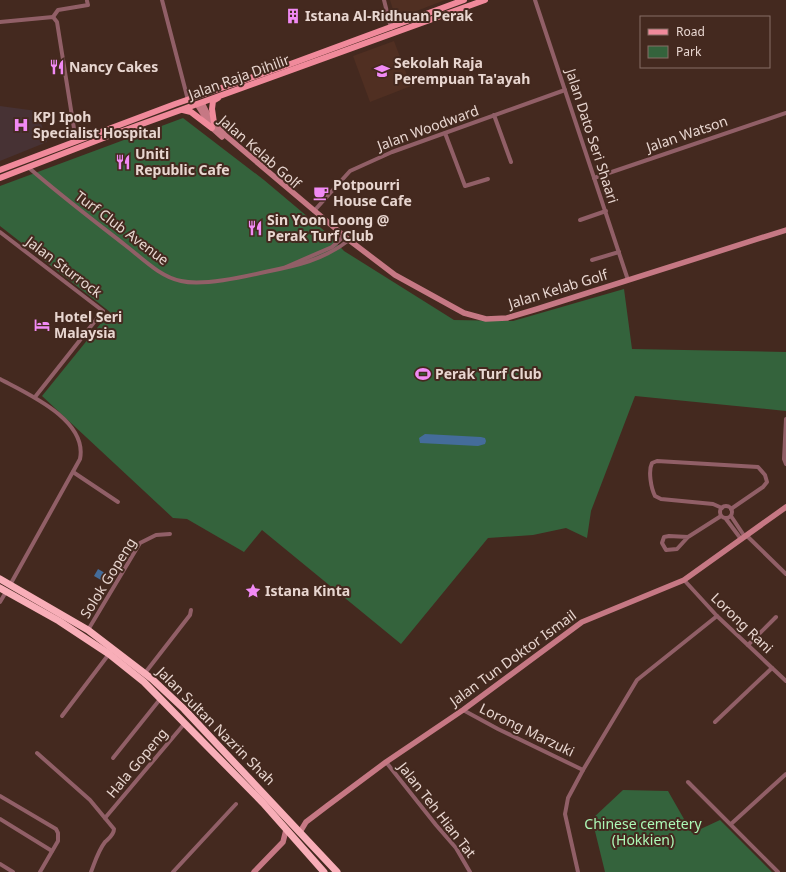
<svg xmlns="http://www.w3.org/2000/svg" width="786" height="872" font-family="'Noto Sans',sans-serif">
  <rect width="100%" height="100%" fill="#44291f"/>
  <g fill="#502f22">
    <polygon points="390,0 445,0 396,19"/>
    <polygon points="394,41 411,86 370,102 353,56"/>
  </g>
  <polygon fill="#473234" points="0,106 37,111 47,142 0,161"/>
  <g fill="#34633c">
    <polygon points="183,118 264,180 327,233 344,251 454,320 513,321 624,289 632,349 786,352 786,411 635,396 591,511 587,538 566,528 533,535 488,538 401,644 262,530 244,552 187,519 173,518 42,396 110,312 0,226 0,186"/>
    <polygon points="623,790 668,791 692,833 720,820 772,872 605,872 592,819"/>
  </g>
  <g fill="#446c9a">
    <polygon points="425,434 481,437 485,438 486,441 485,444 478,446 420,443 419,438"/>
    <polygon points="98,569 112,577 108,584 94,576"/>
  </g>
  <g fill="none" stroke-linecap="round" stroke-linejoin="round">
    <g stroke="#915f67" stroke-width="4">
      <polyline points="162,0 188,100"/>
      <polyline points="384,0 391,28"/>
      <polyline points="535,0 628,280"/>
      <polyline points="53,17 58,10 88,5 87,1"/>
      <polyline points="0,22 53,17 57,22 76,141"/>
      <polyline points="494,115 511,162"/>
      <polyline points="445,133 465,186 488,179"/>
      <path d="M 28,167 C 60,195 93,220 125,245 C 142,258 160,277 181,281 C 203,286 243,277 265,272 C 295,266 324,260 349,240"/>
      <polyline points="594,178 786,113"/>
      <polyline points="314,211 350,171 392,152 565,90"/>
      <polyline points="580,220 606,211"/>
      <polyline points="0,232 103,311 35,397"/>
      <polyline points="592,260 619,252"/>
      <polyline points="286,267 332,247 344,236"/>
      <path d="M 0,379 C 28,394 88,420 80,459 L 10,585"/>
      <polyline points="786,419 784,459 786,464"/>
      <polyline points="73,472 118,502"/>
      <circle cx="726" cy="512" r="6"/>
      <path d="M 722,508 L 713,504 L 661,499 L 655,496 C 651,488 648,471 652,463 L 657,461 L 758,467 L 765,475 L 767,482 L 763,487 L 731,509"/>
      <polyline points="731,516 745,537"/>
      <polyline points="726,519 741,539"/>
      <polyline points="746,535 786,574"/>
      <polyline points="688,537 669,536 664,537 662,543 666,550 677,549 688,537 721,516"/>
      <polyline points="684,580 717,616 786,681"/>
      <polyline points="0,602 6,592"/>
      <polyline points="88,630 140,543 156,535 170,534"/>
      <polyline points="748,645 776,617"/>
      <polyline points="145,673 190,615 191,610"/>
      <polyline points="463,710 498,729 583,770"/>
      <polyline points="62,716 109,654"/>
      <polyline points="715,722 772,668"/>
      <path d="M 37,753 L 90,800 L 114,829 C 114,835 109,838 105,842 C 98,851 95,862 91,872"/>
      <polyline points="113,758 161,698"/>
      <polyline points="386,762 436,825 456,848 470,872"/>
      <polyline points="688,782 778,872"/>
      <polyline points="0,796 56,829 58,833 58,841 40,872"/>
      <polyline points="105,818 185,723"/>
      <polyline points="0,819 52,851"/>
      <polyline points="731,824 786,774"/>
      <polyline points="0,864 13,872"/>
      <polyline points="173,872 236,804"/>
      <polyline points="578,872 565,814 568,798 583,770 637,680 717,616"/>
    </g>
    <g stroke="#c67884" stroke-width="5.5">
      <polyline points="202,103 209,117 225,135 349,240 395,275 464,313 486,319 507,318 537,309 786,230"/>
      <polyline points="197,104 212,128 222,137"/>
      <polyline points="300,832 306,822 327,806 386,762 463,710 582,622 684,580 786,507"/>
      <polyline points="254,872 283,842 286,830"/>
    </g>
    <g stroke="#f08a9b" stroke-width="6">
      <polyline points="183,110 191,112 212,128"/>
      <polyline points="214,123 212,109 213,101 218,98"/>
      <polyline points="0,170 175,104 285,66 464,0"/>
      <polyline points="0,178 106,137 485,0"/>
    </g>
    <g stroke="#f8aeb8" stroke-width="7">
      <polyline points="0,579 88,630 152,679 184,709 337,872"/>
      <polyline points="0,588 59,621 109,654 144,682 263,803 324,872"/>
    </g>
  </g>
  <defs>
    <symbol id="building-bare" viewBox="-9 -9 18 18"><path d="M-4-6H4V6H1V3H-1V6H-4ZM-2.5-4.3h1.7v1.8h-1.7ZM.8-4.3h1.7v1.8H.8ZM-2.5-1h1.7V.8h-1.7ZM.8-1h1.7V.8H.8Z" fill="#f18af4" stroke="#44291f" stroke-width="2.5" paint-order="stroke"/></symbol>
    <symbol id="restaurant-bare" viewBox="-9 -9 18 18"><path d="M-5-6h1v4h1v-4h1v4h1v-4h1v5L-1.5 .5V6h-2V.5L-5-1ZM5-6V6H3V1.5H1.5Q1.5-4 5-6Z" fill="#f18af4" stroke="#44291f" stroke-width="2.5" paint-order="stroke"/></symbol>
    <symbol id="school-bare" viewBox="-9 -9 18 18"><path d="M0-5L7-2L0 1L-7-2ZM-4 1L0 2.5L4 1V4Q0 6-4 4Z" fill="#f18af4" stroke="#44291f" stroke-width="2.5" paint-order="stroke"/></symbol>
    <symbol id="hospital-bare" viewBox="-9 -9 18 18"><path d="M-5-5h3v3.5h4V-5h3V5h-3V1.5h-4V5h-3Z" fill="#f18af4" stroke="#44291f" stroke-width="2.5" paint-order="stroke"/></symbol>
    <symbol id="cafe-bare" viewBox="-9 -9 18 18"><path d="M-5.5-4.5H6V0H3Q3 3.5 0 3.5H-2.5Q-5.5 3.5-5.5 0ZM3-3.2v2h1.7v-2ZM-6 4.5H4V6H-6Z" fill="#f18af4" stroke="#44291f" stroke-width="2.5" paint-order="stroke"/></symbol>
    <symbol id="hotel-bare" viewBox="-9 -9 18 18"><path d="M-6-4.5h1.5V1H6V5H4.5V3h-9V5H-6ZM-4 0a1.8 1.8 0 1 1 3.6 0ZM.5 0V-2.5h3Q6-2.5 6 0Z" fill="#f18af4" stroke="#44291f" stroke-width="2.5" paint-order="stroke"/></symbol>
    <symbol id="stadium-bare" viewBox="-9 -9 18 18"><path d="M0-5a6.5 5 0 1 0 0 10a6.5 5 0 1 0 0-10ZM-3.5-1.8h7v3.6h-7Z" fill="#f18af4" stroke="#44291f" stroke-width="2.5" paint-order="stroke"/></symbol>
    <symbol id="sight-bare" viewBox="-9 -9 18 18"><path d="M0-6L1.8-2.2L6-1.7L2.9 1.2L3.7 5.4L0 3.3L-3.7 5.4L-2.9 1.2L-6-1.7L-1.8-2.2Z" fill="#f18af4" stroke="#44291f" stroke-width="2.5" paint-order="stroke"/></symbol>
  </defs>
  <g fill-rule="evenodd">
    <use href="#building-bare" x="282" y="5" width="22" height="22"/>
    <use href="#restaurant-bare" x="46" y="56" width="22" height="22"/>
    <use href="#school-bare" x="371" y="60" width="22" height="22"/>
    <use href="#hospital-bare" x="10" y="114" width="22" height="22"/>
    <use href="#restaurant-bare" x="112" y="151" width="22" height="22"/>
    <use href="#cafe-bare" x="310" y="182" width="22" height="22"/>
    <use href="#restaurant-bare" x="244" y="217" width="22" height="22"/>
    <use href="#hotel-bare" x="31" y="314" width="22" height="22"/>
    <use href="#stadium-bare" x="412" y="363" width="22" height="22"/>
    <use href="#sight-bare" x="242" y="580" width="22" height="22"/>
  </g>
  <g text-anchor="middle" stroke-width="4" stroke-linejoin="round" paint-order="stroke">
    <g font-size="14" font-weight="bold" fill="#e8d6d0" stroke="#44291f" text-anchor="start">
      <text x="305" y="21">Istana Al-Ridhuan Perak</text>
      <text x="394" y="68">Sekolah Raja<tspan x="394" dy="16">Perempuan Ta'ayah</tspan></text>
      <text x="69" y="72">Nancy Cakes</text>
      <text x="33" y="122">KPJ Ipoh<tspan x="33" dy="16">Specialist Hospital</tspan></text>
      <text x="135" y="159">Uniti<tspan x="135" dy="16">Republic Cafe</tspan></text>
      <text x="333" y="190">Potpourri<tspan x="333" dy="16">House Cafe</tspan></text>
      <text x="267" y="225">Sin Yoon Loong @<tspan x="267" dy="16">Perak Turf Club</tspan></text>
      <text x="54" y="322">Hotel Seri<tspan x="54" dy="16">Malaysia</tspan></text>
      <text x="435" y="379">Perak Turf Club</text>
      <text x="265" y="596">Istana Kinta</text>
    </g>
    <g font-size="14" fill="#e8d6d0" stroke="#44291f">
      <text transform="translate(239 77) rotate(-20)" y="5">Jalan Raja Dihilir</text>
      <text transform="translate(428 128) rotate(-20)" y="5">Jalan Woodward</text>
      <text transform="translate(687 134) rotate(-19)" y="5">Jalan Watson</text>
      <text transform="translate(592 136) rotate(72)" y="5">Jalan Dato Seri Shaari</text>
      <text transform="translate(260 152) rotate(41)" y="5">Jalan Kelab Golf</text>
      <text transform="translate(122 228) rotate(37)" y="5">Turf Club Avenue</text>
      <text transform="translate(64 267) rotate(37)" y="5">Jalan Sturrock</text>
      <text transform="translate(558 289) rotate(-17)" y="5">Jalan Kelab Golf</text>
      <text transform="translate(108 578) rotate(-58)" y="5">Solok Gopeng</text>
      <text transform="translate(742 623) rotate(44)" y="5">Lorong Rani</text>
      <text transform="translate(513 658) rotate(-36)" y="5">Jalan Tun Doktor Ismail</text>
      <text transform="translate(216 726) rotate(45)" y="5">Jalan Sultan Nazrin Shah</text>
      <text transform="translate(527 730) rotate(26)" y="5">Lorong Marzuki</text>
      <text transform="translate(137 763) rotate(-50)" y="5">Hala Gopeng</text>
      <text transform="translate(437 810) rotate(52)" y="5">Jalan Teh Hian Tat</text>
    </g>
    <g font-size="14" fill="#acf8b6" stroke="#44291f">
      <text x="643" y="829">Chinese cemetery<tspan x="643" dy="16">(Hokkien)</tspan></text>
    </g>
  </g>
  <rect x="640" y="16" width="130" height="52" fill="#44291f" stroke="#866e66"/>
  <rect x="648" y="29" width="20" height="6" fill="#f08a9b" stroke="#866e66"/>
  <text x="676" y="36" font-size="12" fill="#e8d6d0">Road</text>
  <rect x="648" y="46" width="20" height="12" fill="#34633c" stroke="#866e66"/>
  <text x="676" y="56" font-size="12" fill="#e8d6d0">Park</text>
</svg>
